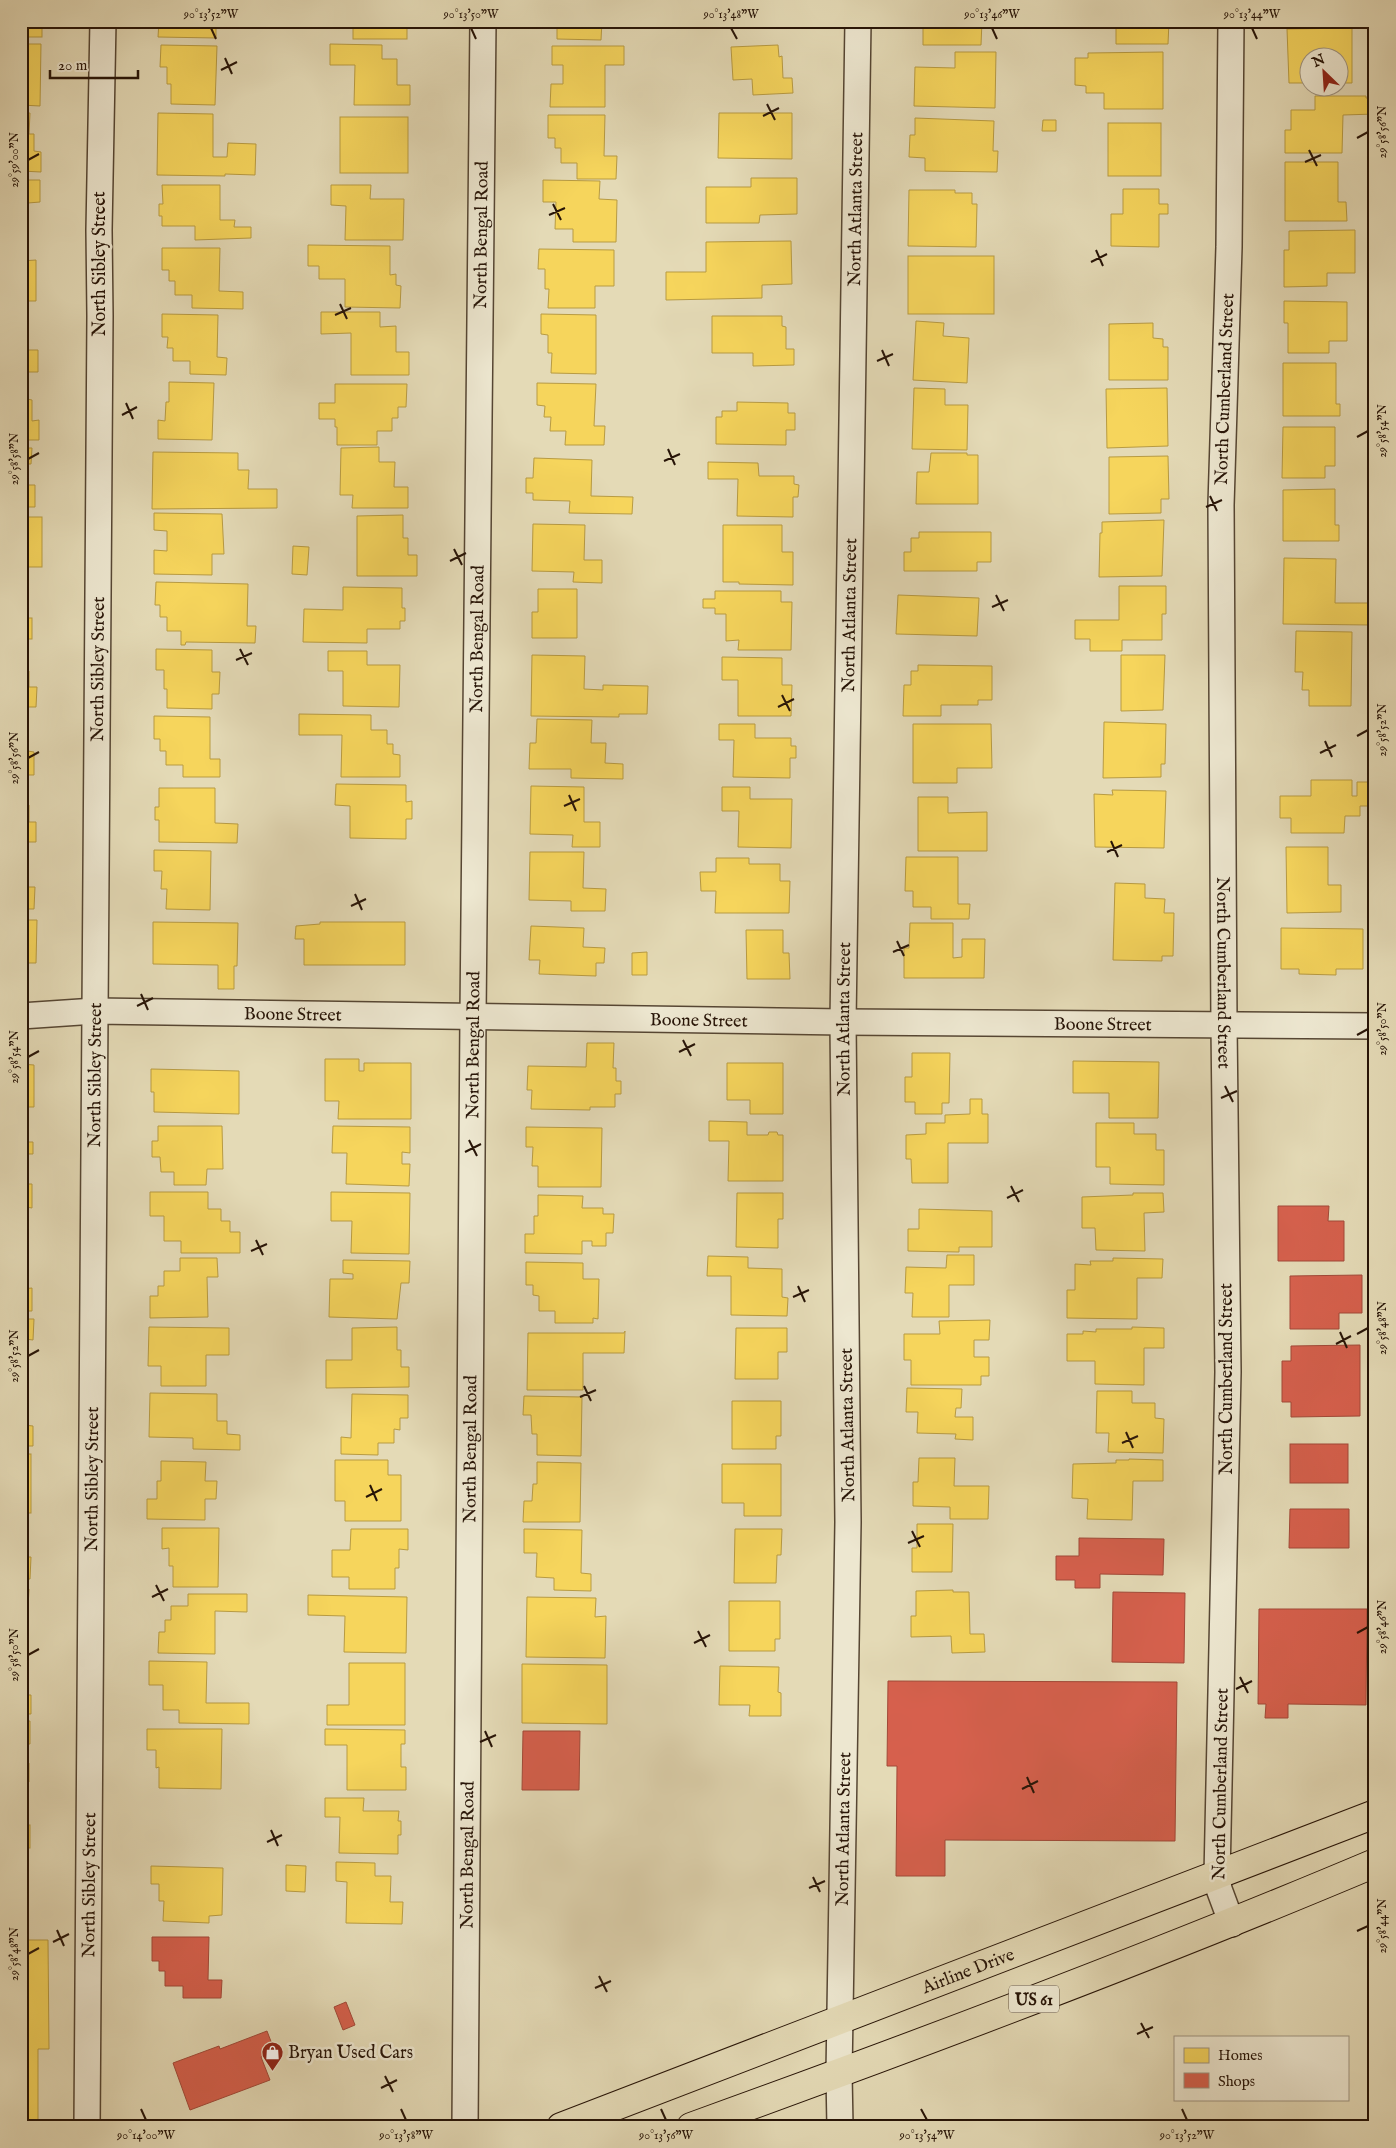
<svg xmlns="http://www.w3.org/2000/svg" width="1396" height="2148" font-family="'IM FELL English',serif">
  <rect width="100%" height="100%" fill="#e4dab6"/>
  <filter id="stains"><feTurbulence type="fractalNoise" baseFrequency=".004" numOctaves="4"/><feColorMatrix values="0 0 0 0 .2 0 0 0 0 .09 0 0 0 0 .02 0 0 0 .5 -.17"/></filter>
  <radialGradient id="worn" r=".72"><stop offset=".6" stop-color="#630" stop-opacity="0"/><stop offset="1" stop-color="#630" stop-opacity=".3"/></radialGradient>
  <g fill="#f6d55c" stroke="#b89b42">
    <rect x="21" y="21" width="21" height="16"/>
    <polygon points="159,21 216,21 216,38 158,37"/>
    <rect x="353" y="21" width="54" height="18"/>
    <polygon points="557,21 602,21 601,40 557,39"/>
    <polygon points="923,21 982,21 981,45 923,45"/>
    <polygon points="1116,21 1169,21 1168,44 1116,44"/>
    <polygon points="1352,28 1352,83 1338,83 1338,58 1308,58 1308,83 1289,83 1287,29"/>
    <polygon points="21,44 41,44 40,106 21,105"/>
    <polygon points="330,44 382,45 382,59 397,59 397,85 410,85 410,105 354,105 355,65 330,65"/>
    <polygon points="161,45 217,46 215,105 171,104 171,84 167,84 167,67 160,67"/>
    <polygon points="778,45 779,57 782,56 783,78 792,78 793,93 753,95 752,79 733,80 731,47"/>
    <polygon points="552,46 624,46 624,65 605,65 605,107 550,107 551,84 563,84 563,65 552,65"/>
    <polygon points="955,52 996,52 995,108 914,106 915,67 955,68"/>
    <polygon points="1163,52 1163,109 1104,109 1104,93 1086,93 1086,86 1075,85 1075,58 1088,58 1088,53"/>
    <polygon points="1315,96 1366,96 1366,98 1375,98 1375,114 1343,115 1342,153 1285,153 1285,130 1291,130 1291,110 1315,110"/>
    <polygon points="21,113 30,113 29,134 34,134 34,151 41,152 41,172 21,171"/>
    <polygon points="158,113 213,114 213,157 227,157 228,143 256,144 255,175 225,174 225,176 157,175"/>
    <polygon points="719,113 792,113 792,159 718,158"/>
    <polygon points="548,115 605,115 604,156 617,156 616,179 577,179 577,163 561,163 561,148 555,148 555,138 548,138"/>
    <rect x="340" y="117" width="68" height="56"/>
    <polygon points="915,118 994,121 993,151 998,151 997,172 925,171 925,158 909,157 910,135 915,135"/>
    <polygon points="1043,120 1056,120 1056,131 1042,131"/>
    <rect x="1108" y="123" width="53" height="53"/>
    <polygon points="1285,162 1338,162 1338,202 1346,202 1347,221 1285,221"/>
    <polygon points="751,178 797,178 797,214 760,215 759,223 706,223 706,187 751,187"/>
    <polygon points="21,180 40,180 40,202 28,203 28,227 21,227"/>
    <polygon points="543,180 600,181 599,199 617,200 616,242 573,242 573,229 555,229 556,202 543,202"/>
    <polygon points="162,185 220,185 220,220 235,220 234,227 251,227 251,238 195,240 195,226 162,226 162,216 159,216 159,204 163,204"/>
    <polygon points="331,185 371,185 370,199 404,199 403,240 345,240 346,206 331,205"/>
    <polygon points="1123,189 1159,189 1159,204 1168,204 1168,214 1159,214 1159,247 1111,246 1111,214 1123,214"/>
    <polygon points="909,190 955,190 955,193 972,193 972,204 977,204 976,247 908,246"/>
    <polygon points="1355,230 1355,273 1327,273 1327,286 1284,287 1284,250 1289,250 1289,231"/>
    <polygon points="791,241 792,284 762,285 762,298 666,300 666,272 706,272 706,242"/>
    <polygon points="308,245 390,246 390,275 396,274 396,285 401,286 400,308 345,307 345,279 319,279 319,266 308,266"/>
    <polygon points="162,248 220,248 219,291 243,292 243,309 192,308 192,295 175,295 175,281 169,281 169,270 162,270"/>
    <polygon points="539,249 614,250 614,286 595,286 595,308 548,308 549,289 545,289 545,269 538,269"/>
    <rect x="908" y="256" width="86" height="58"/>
    <polygon points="36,260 36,301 21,301 21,261"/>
    <polygon points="1284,301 1347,302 1347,341 1329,341 1329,353 1288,353 1288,323 1284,323"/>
    <polygon points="321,312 380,312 380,327 396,326 396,352 409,352 409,375 351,375 351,333 321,334"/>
    <polygon points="162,314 218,315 217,357 227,358 226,375 190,374 190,361 173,361 173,348 167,348 168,337 162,337"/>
    <polygon points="541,314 596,315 596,374 551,373 552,353 548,353 548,335 541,334"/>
    <polygon points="712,316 782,316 782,326 786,327 786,349 794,349 794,365 753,366 753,353 712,353"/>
    <polygon points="916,321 944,323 943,336 969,338 967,383 913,380"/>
    <polygon points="1153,323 1153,338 1163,339 1163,347 1168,347 1168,380 1109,380 1109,324"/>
    <polygon points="21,326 26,326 26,350 38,350 38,372 21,372"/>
    <polygon points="1283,363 1336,363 1336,404 1340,404 1340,416 1283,416"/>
    <polygon points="21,381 28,381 27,399 32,400 32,421 39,420 39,440 21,440"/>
    <polygon points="169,382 214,383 212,440 158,439 158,420 165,421 166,402 169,402"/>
    <polygon points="537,383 596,384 594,426 605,426 604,445 565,445 566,431 550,431 551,417 544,417 545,406 537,405"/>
    <polygon points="335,384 407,384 406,407 398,407 398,418 392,418 392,431 377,431 377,445 337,445 337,427 335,427 335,419 319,419 319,403 335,403"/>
    <polygon points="914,388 945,389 945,405 968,405 967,450 912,449"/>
    <polygon points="1167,388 1168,446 1107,448 1106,389"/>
    <polygon points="737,402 788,403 788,413 795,413 795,430 786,430 786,445 716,444 716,417 722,417 722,411 737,411"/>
    <polygon points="1283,427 1335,427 1335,466 1325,466 1325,478 1282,478"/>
    <polygon points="379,447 379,462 395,462 394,487 408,487 408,508 352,508 353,495 340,495 341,448"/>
    <polygon points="21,448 32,448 31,464 21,464"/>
    <polygon points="153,452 238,453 238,470 249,470 248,489 277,489 277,508 152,509"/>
    <polygon points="931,453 967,453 967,455 978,455 978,504 916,504 917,472 929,472"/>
    <polygon points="1168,456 1169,499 1161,499 1161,513 1109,514 1109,457"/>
    <polygon points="534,458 592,460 591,496 633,497 632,514 569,513 570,501 533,500 533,493 526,493 526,478 533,478"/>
    <polygon points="708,462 758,463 759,476 794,476 794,484 799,485 798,497 793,497 793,517 737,516 738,479 708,479"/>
    <polygon points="28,474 28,485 35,485 35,507 21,507 21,475"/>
    <polygon points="1335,489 1335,525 1339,525 1339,541 1283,541 1283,490"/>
    <polygon points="154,513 222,514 224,554 212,554 212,575 154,574 154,550 167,551 167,531 154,530"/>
    <polygon points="403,515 403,538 408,538 408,555 417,555 417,576 357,576 357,516"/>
    <rect x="21" y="517" width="21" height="50"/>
    <polygon points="1164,520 1162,576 1099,577 1100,533 1102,533 1102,522"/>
    <polygon points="533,524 585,525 584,560 602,560 602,583 573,582 574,572 532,571"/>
    <polygon points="723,525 782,525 782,552 793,552 793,585 739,584 739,582 723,582"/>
    <polygon points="919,532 991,532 991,562 977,562 977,571 904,571 904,552 911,552 911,538 919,538"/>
    <polygon points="293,546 309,547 307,575 292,574"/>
    <polygon points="1284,558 1336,559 1335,603 1370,603 1370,625 1283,624"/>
    <polygon points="156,582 248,584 247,626 256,626 255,643 186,642 185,645 181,645 181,631 167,631 167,617 160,617 160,605 155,605"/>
    <polygon points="1119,586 1166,586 1166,614 1162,614 1162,640 1122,640 1122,651 1090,651 1090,639 1075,639 1075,620 1119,620"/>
    <polygon points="343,587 402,588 402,608 405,608 405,621 400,621 400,629 367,629 367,643 303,642 304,609 343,610"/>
    <polygon points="538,589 577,589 577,638 532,638 532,612 538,612"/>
    <polygon points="715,591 781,591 781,602 792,602 791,650 738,650 739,640 726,641 726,614 715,614 715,608 703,608 703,599 715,599"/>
    <polygon points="898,595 979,598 977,636 896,634"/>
    <rect x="21" y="618" width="11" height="21"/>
    <polygon points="1296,631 1352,632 1351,706 1309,706 1309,690 1302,690 1303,672 1295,672"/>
    <polygon points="21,649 25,649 25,671 29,671 29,687 37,687 36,707 21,707"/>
    <polygon points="156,649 212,650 212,672 220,672 219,694 212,694 212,709 167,708 167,689 164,689 164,670 156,670"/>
    <polygon points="328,651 367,651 367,665 400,665 399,707 343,706 343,671 328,671"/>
    <polygon points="532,655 585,656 584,689 603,690 603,685 648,686 647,714 619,714 619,717 531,716"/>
    <polygon points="1121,655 1165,655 1163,710 1121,711"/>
    <polygon points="722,657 782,658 782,685 792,685 791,716 738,716 738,680 722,680"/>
    <polygon points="918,665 992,666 992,700 978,700 978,705 941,705 941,716 903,716 904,685 911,685 911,671 918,671"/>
    <polygon points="299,714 371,715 371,730 387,730 387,744 393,744 393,754 400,755 400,777 341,777 342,735 299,735"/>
    <polygon points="154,716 210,717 210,759 220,759 220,777 183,777 183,765 166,765 166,751 160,751 160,739 154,739"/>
    <polygon points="537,719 592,720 591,743 606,743 605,763 623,764 623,779 571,778 571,769 529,769 530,743 536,743"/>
    <polygon points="1104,722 1166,724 1165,764 1161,764 1161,777 1103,778"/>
    <polygon points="719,724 755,724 755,738 791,738 791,746 796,746 796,758 790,758 790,778 733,777 734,740 719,740"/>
    <polygon points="913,724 991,724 992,768 957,768 957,783 913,783"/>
    <polygon points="21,727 22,742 28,742 28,751 34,752 34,775 21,775"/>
    <polygon points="1311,780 1352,780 1352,796 1357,796 1357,782 1375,782 1375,806 1360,806 1360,816 1345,816 1344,833 1291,833 1291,818 1280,818 1280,796 1311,796"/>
    <polygon points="21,783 25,783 25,805 29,805 29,822 36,822 36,842 21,842"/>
    <polygon points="336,784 406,785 406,802 412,801 412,819 406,819 406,839 350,838 350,806 335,805"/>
    <polygon points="531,786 584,787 584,822 600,822 600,847 572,847 573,835 530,834"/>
    <polygon points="722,787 750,787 750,799 792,799 791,848 738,847 739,811 722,811"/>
    <polygon points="159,788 215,788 215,823 238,824 237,843 159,842 159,820 155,820 155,807 159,807"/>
    <polygon points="1112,790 1166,791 1164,848 1095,847 1094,794 1113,795"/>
    <polygon points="918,797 948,797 948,813 987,812 987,851 918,851"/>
    <polygon points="1286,847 1328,847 1328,885 1341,885 1341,912 1287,913"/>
    <polygon points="154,850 211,851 210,910 166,909 167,889 161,889 162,871 154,871"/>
    <polygon points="530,852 584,852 583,888 606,889 605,911 571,911 571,901 529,900"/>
    <polygon points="906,857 958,857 958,904 970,904 969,919 931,919 931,907 913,907 913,891 905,891"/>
    <polygon points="716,858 749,858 749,864 780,864 780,881 790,881 789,913 715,913 716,891 701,891 700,872 716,872"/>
    <polygon points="21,863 22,876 28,876 28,887 35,887 34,909 21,909"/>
    <polygon points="1115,883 1145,884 1145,898 1165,899 1164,913 1174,913 1173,956 1162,956 1162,961 1113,960"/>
    <polygon points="21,920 37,920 36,963 21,963"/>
    <polygon points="153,922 238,923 237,966 234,966 234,989 218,989 218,965 153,964"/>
    <polygon points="320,922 405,922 405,965 304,965 304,939 295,939 296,926 320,924"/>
    <polygon points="910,923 953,923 953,958 962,957 962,939 985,939 984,978 904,978 904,948 909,948"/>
    <polygon points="531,926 584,928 583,947 605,948 604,963 596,963 596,976 539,974 540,960 529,960"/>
    <polygon points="1281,928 1363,929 1363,969 1336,969 1336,975 1299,974 1299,969 1281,969"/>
    <polygon points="746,930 783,930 783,953 789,953 790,979 747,979"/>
    <polygon points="647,952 647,975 632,975 632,953"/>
    <polygon points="587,1043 614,1043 613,1068 616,1068 616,1081 621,1081 621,1094 615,1094 615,1107 590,1107 590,1110 531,1109 532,1090 527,1090 528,1066 586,1067"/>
    <polygon points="912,1053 950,1053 949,1103 942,1103 942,1114 915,1114 915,1102 905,1102 905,1077 912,1077"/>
    <polygon points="325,1059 359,1059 359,1071 364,1071 364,1063 411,1063 411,1119 338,1119 339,1101 325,1101"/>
    <polygon points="1073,1061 1159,1062 1158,1118 1109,1118 1109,1093 1073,1093"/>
    <polygon points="727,1063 783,1063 783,1114 750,1114 750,1100 727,1100"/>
    <polygon points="21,1064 34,1065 34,1107 21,1107"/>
    <polygon points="151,1069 239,1071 239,1114 154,1112 154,1092 151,1092"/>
    <polygon points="970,1099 982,1099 982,1114 988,1114 988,1143 948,1143 948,1183 912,1183 911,1159 906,1159 906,1135 926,1134 926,1123 945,1123 945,1115 970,1114"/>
    <polygon points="21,1119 28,1119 28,1142 33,1142 33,1154 28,1154 28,1172 21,1172"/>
    <polygon points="709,1121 747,1122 747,1135 768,1135 769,1132 777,1132 778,1135 783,1135 783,1181 728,1181 729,1141 709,1141"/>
    <polygon points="1096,1123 1134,1123 1134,1134 1156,1134 1156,1150 1164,1150 1164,1185 1110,1184 1110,1167 1096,1167"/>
    <polygon points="158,1126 222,1126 223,1169 207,1169 206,1185 174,1185 174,1172 161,1172 160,1157 152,1157 152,1141 158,1141"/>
    <polygon points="333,1126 410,1127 410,1153 402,1152 402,1164 410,1164 409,1186 346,1184 347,1153 332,1153"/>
    <polygon points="526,1127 602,1128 601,1187 538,1187 538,1166 532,1166 533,1147 526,1147"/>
    <polygon points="21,1184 32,1184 32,1208 26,1207 26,1219 21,1219"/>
    <polygon points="150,1192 208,1192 208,1209 221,1209 221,1221 230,1221 230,1232 240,1232 240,1253 181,1253 181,1241 164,1241 164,1216 150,1216"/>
    <polygon points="331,1192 410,1193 409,1254 351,1253 352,1221 331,1221"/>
    <polygon points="737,1193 783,1193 783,1219 778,1219 778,1248 736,1247"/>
    <polygon points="1133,1193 1163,1193 1164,1212 1144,1213 1145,1251 1096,1250 1095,1228 1082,1228 1082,1197 1133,1195"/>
    <polygon points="538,1195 583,1196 582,1208 603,1208 603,1214 614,1214 613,1233 606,1233 606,1246 592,1246 592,1241 582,1241 582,1254 525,1253 525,1234 534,1234 534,1216 538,1216"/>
    <polygon points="919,1209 992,1211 992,1247 959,1247 959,1252 908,1251 908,1229 919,1229"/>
    <polygon points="947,1255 974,1255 974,1285 949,1285 949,1317 912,1317 913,1293 905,1293 906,1267 946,1268"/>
    <polygon points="708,1256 748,1257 748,1268 782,1269 782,1297 788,1298 787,1316 731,1315 731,1276 707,1276"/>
    <polygon points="180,1258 217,1258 218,1277 207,1277 208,1317 150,1318 150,1296 158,1296 158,1286 164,1286 164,1271 180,1271"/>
    <polygon points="1113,1258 1163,1259 1162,1278 1137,1278 1137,1319 1067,1318 1067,1290 1075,1290 1075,1264 1091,1265 1090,1261 1113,1261"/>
    <polygon points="343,1260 410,1261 409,1283 401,1283 397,1319 329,1317 330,1279 353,1279 353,1274 343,1273"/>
    <polygon points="526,1262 583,1263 583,1279 599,1279 598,1319 593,1318 593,1323 555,1323 555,1311 539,1311 539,1296 533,1295 533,1285 526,1285"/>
    <polygon points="32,1288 32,1311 21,1311 21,1289"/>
    <polygon points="21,1319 34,1319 33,1340 25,1339 26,1357 21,1357"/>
    <polygon points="990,1320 989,1340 974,1340 974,1357 989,1357 989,1376 981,1376 981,1385 911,1385 911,1360 904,1360 904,1334 940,1334 939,1321"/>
    <polygon points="149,1327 229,1328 229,1355 206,1355 206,1386 161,1386 161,1366 148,1366"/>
    <polygon points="397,1327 397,1350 401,1350 401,1367 409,1367 409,1387 326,1388 326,1360 352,1360 352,1328"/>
    <polygon points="1132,1327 1164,1328 1164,1348 1144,1348 1144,1385 1095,1384 1095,1361 1067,1361 1067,1334 1083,1334 1083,1331 1096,1332 1096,1329 1132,1329"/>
    <polygon points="736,1328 787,1328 787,1352 778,1352 778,1379 735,1379"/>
    <polygon points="625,1331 624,1353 583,1353 583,1390 527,1390 528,1333 624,1333"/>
    <polygon points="907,1388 962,1389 961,1408 956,1408 955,1417 973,1417 973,1440 955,1439 956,1434 917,1433 918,1412 906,1412"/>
    <polygon points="1097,1391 1132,1391 1132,1403 1155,1403 1155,1418 1164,1419 1163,1453 1108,1452 1109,1433 1096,1433"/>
    <polygon points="150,1393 217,1394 217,1421 227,1421 227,1434 240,1435 240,1450 193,1449 193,1438 149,1437"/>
    <polygon points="352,1394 408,1395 408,1418 400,1418 400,1430 394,1429 394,1443 378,1443 378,1455 341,1454 341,1437 351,1438"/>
    <polygon points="524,1396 582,1397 581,1456 537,1455 537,1434 532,1434 531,1415 523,1415"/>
    <polygon points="732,1401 781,1401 781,1436 776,1436 776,1449 732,1449"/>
    <polygon points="21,1408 24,1408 24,1425 33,1426 33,1446 21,1446"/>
    <rect x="21" y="1454" width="10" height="59"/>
    <polygon points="919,1458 955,1458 954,1486 989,1486 988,1519 950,1519 950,1507 913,1506 913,1482 918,1482"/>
    <polygon points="1129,1459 1163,1460 1163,1481 1133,1481 1132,1520 1087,1519 1088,1499 1072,1498 1073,1464 1116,1463 1116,1460 1129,1460"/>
    <polygon points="335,1460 388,1460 388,1475 401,1475 401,1521 345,1521 345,1501 335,1501"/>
    <polygon points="161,1461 206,1462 205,1481 217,1481 216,1499 205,1499 205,1520 147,1519 147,1499 157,1499 157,1481 161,1481"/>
    <polygon points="537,1462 581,1463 580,1522 523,1522 524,1501 532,1501 533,1484 537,1484"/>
    <polygon points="722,1464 781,1464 781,1516 744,1516 744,1503 722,1503"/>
    <polygon points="917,1524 953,1524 952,1572 912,1572 912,1548 917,1548"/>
    <polygon points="162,1528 219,1528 218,1587 173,1587 173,1566 169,1566 169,1548 162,1549"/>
    <polygon points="351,1529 408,1529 408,1550 399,1549 399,1568 395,1568 395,1589 349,1589 349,1577 332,1577 332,1550 350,1550"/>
    <polygon points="524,1529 582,1530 581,1573 591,1574 591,1591 554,1590 554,1578 536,1577 537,1553 524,1553"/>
    <polygon points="735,1529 782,1529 781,1555 777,1555 776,1583 734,1583"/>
    <polygon points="21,1557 31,1557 30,1579 21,1579"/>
    <polygon points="21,1589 29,1589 28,1607 21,1607"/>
    <polygon points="953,1590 953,1592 969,1592 970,1634 984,1634 985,1652 952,1653 951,1636 911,1637 911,1616 916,1616 916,1591"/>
    <polygon points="188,1594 247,1594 247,1612 215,1611 215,1654 158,1653 159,1632 165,1632 165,1620 171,1620 171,1606 188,1606"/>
    <polygon points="308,1595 407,1597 406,1653 344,1652 345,1616 308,1615"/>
    <polygon points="527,1597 596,1598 595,1617 606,1616 605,1658 526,1657"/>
    <polygon points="729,1601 780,1601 780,1639 775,1639 775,1651 729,1651"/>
    <polygon points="149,1661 207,1662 206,1703 249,1703 249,1724 179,1723 179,1710 163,1710 163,1685 149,1685"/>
    <polygon points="349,1663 405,1663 405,1725 327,1725 327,1705 349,1705"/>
    <polygon points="522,1664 607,1665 607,1724 522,1723"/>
    <polygon points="720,1666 779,1667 778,1692 781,1693 781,1716 749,1716 750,1705 719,1705"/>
    <polygon points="21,1676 24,1676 24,1695 31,1695 31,1714 21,1714"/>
    <polygon points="21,1721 30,1721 30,1744 24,1744 24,1763 29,1763 29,1782 21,1782"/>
    <polygon points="147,1729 222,1729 221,1789 159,1788 159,1767 156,1768 156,1750 147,1750"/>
    <polygon points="325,1729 405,1730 405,1744 401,1744 401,1767 406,1767 406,1790 347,1790 347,1745 325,1745"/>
    <polygon points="325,1798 364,1798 363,1811 399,1811 398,1821 401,1821 401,1835 398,1835 398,1854 339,1853 340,1817 325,1817"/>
    <rect x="21" y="1825" width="9" height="23"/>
    <polygon points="336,1862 375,1863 375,1876 391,1876 390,1902 403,1902 402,1924 346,1923 347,1882 336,1881"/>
    <polygon points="286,1865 306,1866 305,1892 286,1891"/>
    <polygon points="151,1866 223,1868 222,1915 209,1916 209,1923 163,1921 164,1901 159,1901 159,1884 151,1884"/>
    <polygon points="28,1882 28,1906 25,1906 25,1926 21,1926 21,1883"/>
    <polygon points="21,1940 48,1940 49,2049 38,2049 38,2123 49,2123 49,2127 21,2127"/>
  </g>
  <g fill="#d6604d" stroke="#a24938">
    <polygon points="1278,1206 1329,1206 1328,1221 1344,1221 1344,1261 1278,1261"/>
    <polygon points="1362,1275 1362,1313 1339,1313 1339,1329 1290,1329 1290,1276"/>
    <polygon points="1360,1345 1360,1416 1291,1417 1291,1402 1282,1402 1282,1361 1291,1361 1291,1346"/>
    <rect x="1290" y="1444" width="58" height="39"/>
    <polygon points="1290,1509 1349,1509 1349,1548 1289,1548"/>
    <polygon points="1079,1538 1164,1539 1163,1575 1100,1574 1100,1588 1075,1588 1075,1580 1056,1580 1056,1556 1079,1556"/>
    <polygon points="1113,1592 1185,1593 1184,1663 1112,1662"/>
    <polygon points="1259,1609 1367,1609 1366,1705 1288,1704 1288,1718 1265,1718 1266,1704 1258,1704"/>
    <polygon points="888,1681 1177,1682 1175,1841 945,1840 945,1876 896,1876 897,1766 887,1766"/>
    <polygon points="523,1731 580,1731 579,1790 522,1790"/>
    <polygon points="152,1937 209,1937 208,1980 222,1980 221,1998 183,1998 183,1986 165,1986 165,1971 159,1971 159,1961 152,1961"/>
    <polygon points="346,2002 355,2025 343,2030 334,2007"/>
    <polygon points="267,2031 275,2052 261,2057 270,2080 190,2110 173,2063 219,2046 220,2049"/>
  </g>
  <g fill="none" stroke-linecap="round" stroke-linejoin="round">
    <defs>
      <g id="minor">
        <path id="s1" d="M 1231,21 L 1229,247 L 1221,505 L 1224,1025 L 1228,1372 L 1217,1876 L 1219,1889 L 1232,1924"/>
        <path id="s2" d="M 21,1016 L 95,1011 L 843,1022 L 1375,1026"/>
        <path id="s3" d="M 87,2127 L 100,316 L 99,230 L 103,21"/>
        <path id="s4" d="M 465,2127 L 473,1016 L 483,21"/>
        <path id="s5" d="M 840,2127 L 839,2074 L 848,1522 L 843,1022 L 858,21"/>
      </g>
      <g id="trunk">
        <path id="s6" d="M 561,2127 L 1375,1814"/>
        <path d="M 691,2127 C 921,2044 1150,1958 1375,1863"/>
      </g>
    </defs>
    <use href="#minor" stroke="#564633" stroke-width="28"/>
    <use href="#trunk" stroke="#271407" stroke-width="30"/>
    <use href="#minor" stroke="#ede7d0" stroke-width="25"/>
    <use href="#trunk" stroke="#e4dab6" stroke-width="28"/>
  </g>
  <path fill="none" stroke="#271407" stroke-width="2" d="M 211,28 L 216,39M 471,28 L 476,39M 731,28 L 737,39M 992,28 L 997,39M 1252,28 L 1257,39M 225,58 L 232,74M 221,70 L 237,62M 767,104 L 775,120M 763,116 L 779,108M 1357,138 L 1368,132M 1309,150 L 1317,166M 28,160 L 39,154M 1305,162 L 1321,155M 553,204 L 561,220M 549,215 L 565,208M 1096,250 L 1103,266M 1091,262 L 1107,254M 340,304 L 347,319M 335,315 L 351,308M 882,350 L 889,366M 877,361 L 893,354M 126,403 L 133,419M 122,415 L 137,407M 1357,437 L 1368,431M 668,449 L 675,465M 28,459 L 39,453M 664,461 L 680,454M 1210,496 L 1217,511M 1206,507 L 1222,500M 454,549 L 462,565M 450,561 L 466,553M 996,595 L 1004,611M 992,607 L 1008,600M 240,649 L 248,665M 236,660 L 252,653M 782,695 L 790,711M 778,707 L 794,699M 1357,736 L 1368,730M 1325,741 L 1332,757M 1320,753 L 1336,745M 28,758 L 39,752M 569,795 L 576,811M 564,806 L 580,799M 1111,841 L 1118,857M 1107,852 L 1122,845M 355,894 L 362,910M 351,906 L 366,899M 897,941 L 904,956M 893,952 L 909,945M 141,994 L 148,1010M 137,1006 L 153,998M 1357,1035 L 1368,1029M 683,1040 L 691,1056M 679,1052 L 695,1044M 28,1057 L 39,1051M 1225,1086 L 1233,1102M 1221,1098 L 1237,1091M 469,1140 L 477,1156M 465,1152 L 481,1144M 1011,1186 L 1019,1202M 1007,1198 L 1023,1190M 256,1240 L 263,1255M 251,1251 L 267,1244M 798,1286 L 805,1302M 793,1297 L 809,1290M 1340,1332 L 1347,1348M 1357,1334 L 1368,1328M 1336,1344 L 1351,1336M 28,1356 L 39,1350M 584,1386 L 591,1401M 580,1397 L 596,1390M 1126,1432 L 1133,1448M 1122,1443 L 1138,1436M 370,1485 L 377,1501M 366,1497 L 382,1489M 912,1531 L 920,1547M 908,1543 L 924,1536M 156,1585 L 164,1601M 152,1597 L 168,1589M 698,1631 L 706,1647M 1357,1633 L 1368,1627M 694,1643 L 710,1635M 28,1655 L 39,1649M 1240,1677 L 1248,1693M 1236,1689 L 1252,1681M 485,1731 L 492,1747M 480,1742 L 496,1735M 1027,1777 L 1034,1793M 1022,1789 L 1038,1781M 271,1830 L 278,1846M 267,1842 L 282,1835M 813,1877 L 820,1892M 809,1888 L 825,1881M 57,1930 L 64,1946M 1357,1931 L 1368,1926M 53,1942 L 69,1934M 28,1954 L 39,1948M 599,1976 L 607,1992M 595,1988 L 611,1981M 1141,2023 L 1149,2038M 1137,2034 L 1153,2027M 385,2076 L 393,2092M 381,2088 L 397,2080M 141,2109 L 146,2120M 401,2109 L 406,2120M 661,2109 L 666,2120M 921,2109 L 927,2120M 1182,2109 L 1187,2120"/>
  <defs>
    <symbol id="shop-pin" viewBox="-11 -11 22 30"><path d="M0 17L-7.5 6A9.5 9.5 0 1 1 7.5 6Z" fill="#8f2418" stroke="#ede7d0"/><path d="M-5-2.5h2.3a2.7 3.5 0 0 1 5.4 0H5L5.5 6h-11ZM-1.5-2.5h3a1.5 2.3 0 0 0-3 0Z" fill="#fff"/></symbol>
  </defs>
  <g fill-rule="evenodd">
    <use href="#shop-pin" x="260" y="2040" width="25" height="34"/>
  </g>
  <g text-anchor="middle" stroke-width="5" stroke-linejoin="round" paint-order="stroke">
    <rect fill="#ede7d0" stroke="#625343" stroke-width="1" x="1009" y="1985.5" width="50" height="27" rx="4"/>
    <g font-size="16" font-weight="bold" fill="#271407">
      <text x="1034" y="2005">US 61</text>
    </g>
    <g font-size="18" fill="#271407" stroke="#ede7d0">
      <text dy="6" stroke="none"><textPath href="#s5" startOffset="1918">North Atlanta Street</textPath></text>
      <text dy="6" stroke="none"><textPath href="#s4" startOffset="1892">North Bengal Road</textPath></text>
      <text transform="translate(99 264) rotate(-90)" y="6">North Sibley Street</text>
      <text transform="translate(1224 389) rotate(-88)" y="6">North Cumberland Street</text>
      <text dy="6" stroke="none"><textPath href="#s5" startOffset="1512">North Atlanta Street</textPath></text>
      <text dy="6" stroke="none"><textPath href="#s4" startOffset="1488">North Bengal Road</textPath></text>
      <text dy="6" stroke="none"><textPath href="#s3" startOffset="1458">North Sibley Street</textPath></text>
      <text dy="6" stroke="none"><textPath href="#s1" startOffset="952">North Cumberland Street</textPath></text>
      <text dy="6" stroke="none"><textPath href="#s2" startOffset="272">Boone Street</textPath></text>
      <text dy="6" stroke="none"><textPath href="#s2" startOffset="678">Boone Street</textPath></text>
      <text dy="6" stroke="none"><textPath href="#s5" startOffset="1108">North Atlanta Street</textPath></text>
      <text dy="6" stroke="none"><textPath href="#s2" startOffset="1082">Boone Street</textPath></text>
      <text dy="6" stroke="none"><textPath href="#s4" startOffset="1082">North Bengal Road</textPath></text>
      <text dy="6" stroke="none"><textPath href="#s3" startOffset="1052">North Sibley Street</textPath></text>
      <text transform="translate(1226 1379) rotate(-90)" y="6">North Cumberland Street</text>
      <text transform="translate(847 1425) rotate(-91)" y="6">North Atlanta Street</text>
      <text dy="6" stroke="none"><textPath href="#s4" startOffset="678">North Bengal Road</textPath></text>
      <text dy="6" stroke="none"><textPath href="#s3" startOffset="648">North Sibley Street</textPath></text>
      <text transform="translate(1220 1784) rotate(-89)" y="6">North Cumberland Street</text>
      <text dy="6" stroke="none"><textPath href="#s5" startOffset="298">North Atlanta Street</textPath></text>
      <text dy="6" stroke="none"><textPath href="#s4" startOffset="272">North Bengal Road</textPath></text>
      <text dy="6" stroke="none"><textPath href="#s3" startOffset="242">North Sibley Street</textPath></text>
      <text dy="6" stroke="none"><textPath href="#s6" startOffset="436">Airline Drive</textPath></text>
    </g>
    <g font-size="18" fill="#271407" stroke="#ede7d0" text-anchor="start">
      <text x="288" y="2058">Bryan Used Cars</text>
    </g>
  </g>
  <rect width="1396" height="2148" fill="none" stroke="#e4dab6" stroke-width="55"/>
  <rect x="1174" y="2036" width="175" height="65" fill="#ede7d0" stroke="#9e9380"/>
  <rect x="1184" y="2048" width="25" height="15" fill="#f6d55c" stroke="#9e9380"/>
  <text x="1218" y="2060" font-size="15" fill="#271407">Homes</text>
  <rect x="1184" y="2073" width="25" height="15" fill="#d6604d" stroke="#9e9380"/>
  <text x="1218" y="2086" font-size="15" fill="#271407">Shops</text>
  <g transform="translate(1324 72) rotate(335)"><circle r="24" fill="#ede7d0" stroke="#9e9380"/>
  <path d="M0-4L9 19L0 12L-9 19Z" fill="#8f2418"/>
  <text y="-8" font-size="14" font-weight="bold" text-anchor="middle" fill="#271407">N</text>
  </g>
  <path d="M50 70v8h88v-8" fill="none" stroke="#271407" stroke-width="2.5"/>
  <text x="58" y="70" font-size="15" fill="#271407" stroke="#ede7d0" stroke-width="4" paint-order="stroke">20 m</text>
  <rect x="28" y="28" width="1340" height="2092" fill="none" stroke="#271407" stroke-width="2"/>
  <g font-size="12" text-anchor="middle" fill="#271407">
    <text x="211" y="18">90°13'52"W</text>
    <text x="471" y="18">90°13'50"W</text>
    <text x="731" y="18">90°13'48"W</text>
    <text x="992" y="18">90°13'46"W</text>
    <text x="1252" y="18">90°13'44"W</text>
    <text transform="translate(1382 132) rotate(-90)" y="4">29°58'56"N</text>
    <text transform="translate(14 160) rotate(-90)" y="4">29°59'00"N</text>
    <text transform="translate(1382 431) rotate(-90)" y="4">29°58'54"N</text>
    <text transform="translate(14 459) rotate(-90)" y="4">29°58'58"N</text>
    <text transform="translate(1382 730) rotate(-90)" y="4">29°58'52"N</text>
    <text transform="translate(14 758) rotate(-90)" y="4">29°58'56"N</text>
    <text transform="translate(1382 1029) rotate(-90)" y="4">29°58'50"N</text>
    <text transform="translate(14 1057) rotate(-90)" y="4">29°58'54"N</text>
    <text transform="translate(1382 1328) rotate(-90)" y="4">29°58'48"N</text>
    <text transform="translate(14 1356) rotate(-90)" y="4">29°58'52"N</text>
    <text transform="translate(1382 1627) rotate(-90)" y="4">29°58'46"N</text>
    <text transform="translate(14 1655) rotate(-90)" y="4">29°58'50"N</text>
    <text transform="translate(1382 1926) rotate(-90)" y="4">29°58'44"N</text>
    <text transform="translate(14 1954) rotate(-90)" y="4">29°58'48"N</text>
    <text x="146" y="2139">90°14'00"W</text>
    <text x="406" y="2139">90°13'58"W</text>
    <text x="666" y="2139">90°13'56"W</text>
    <text x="927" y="2139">90°13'54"W</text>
    <text x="1187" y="2139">90°13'52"W</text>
  </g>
  <rect width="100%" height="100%" filter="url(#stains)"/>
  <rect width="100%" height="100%" fill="url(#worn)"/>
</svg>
